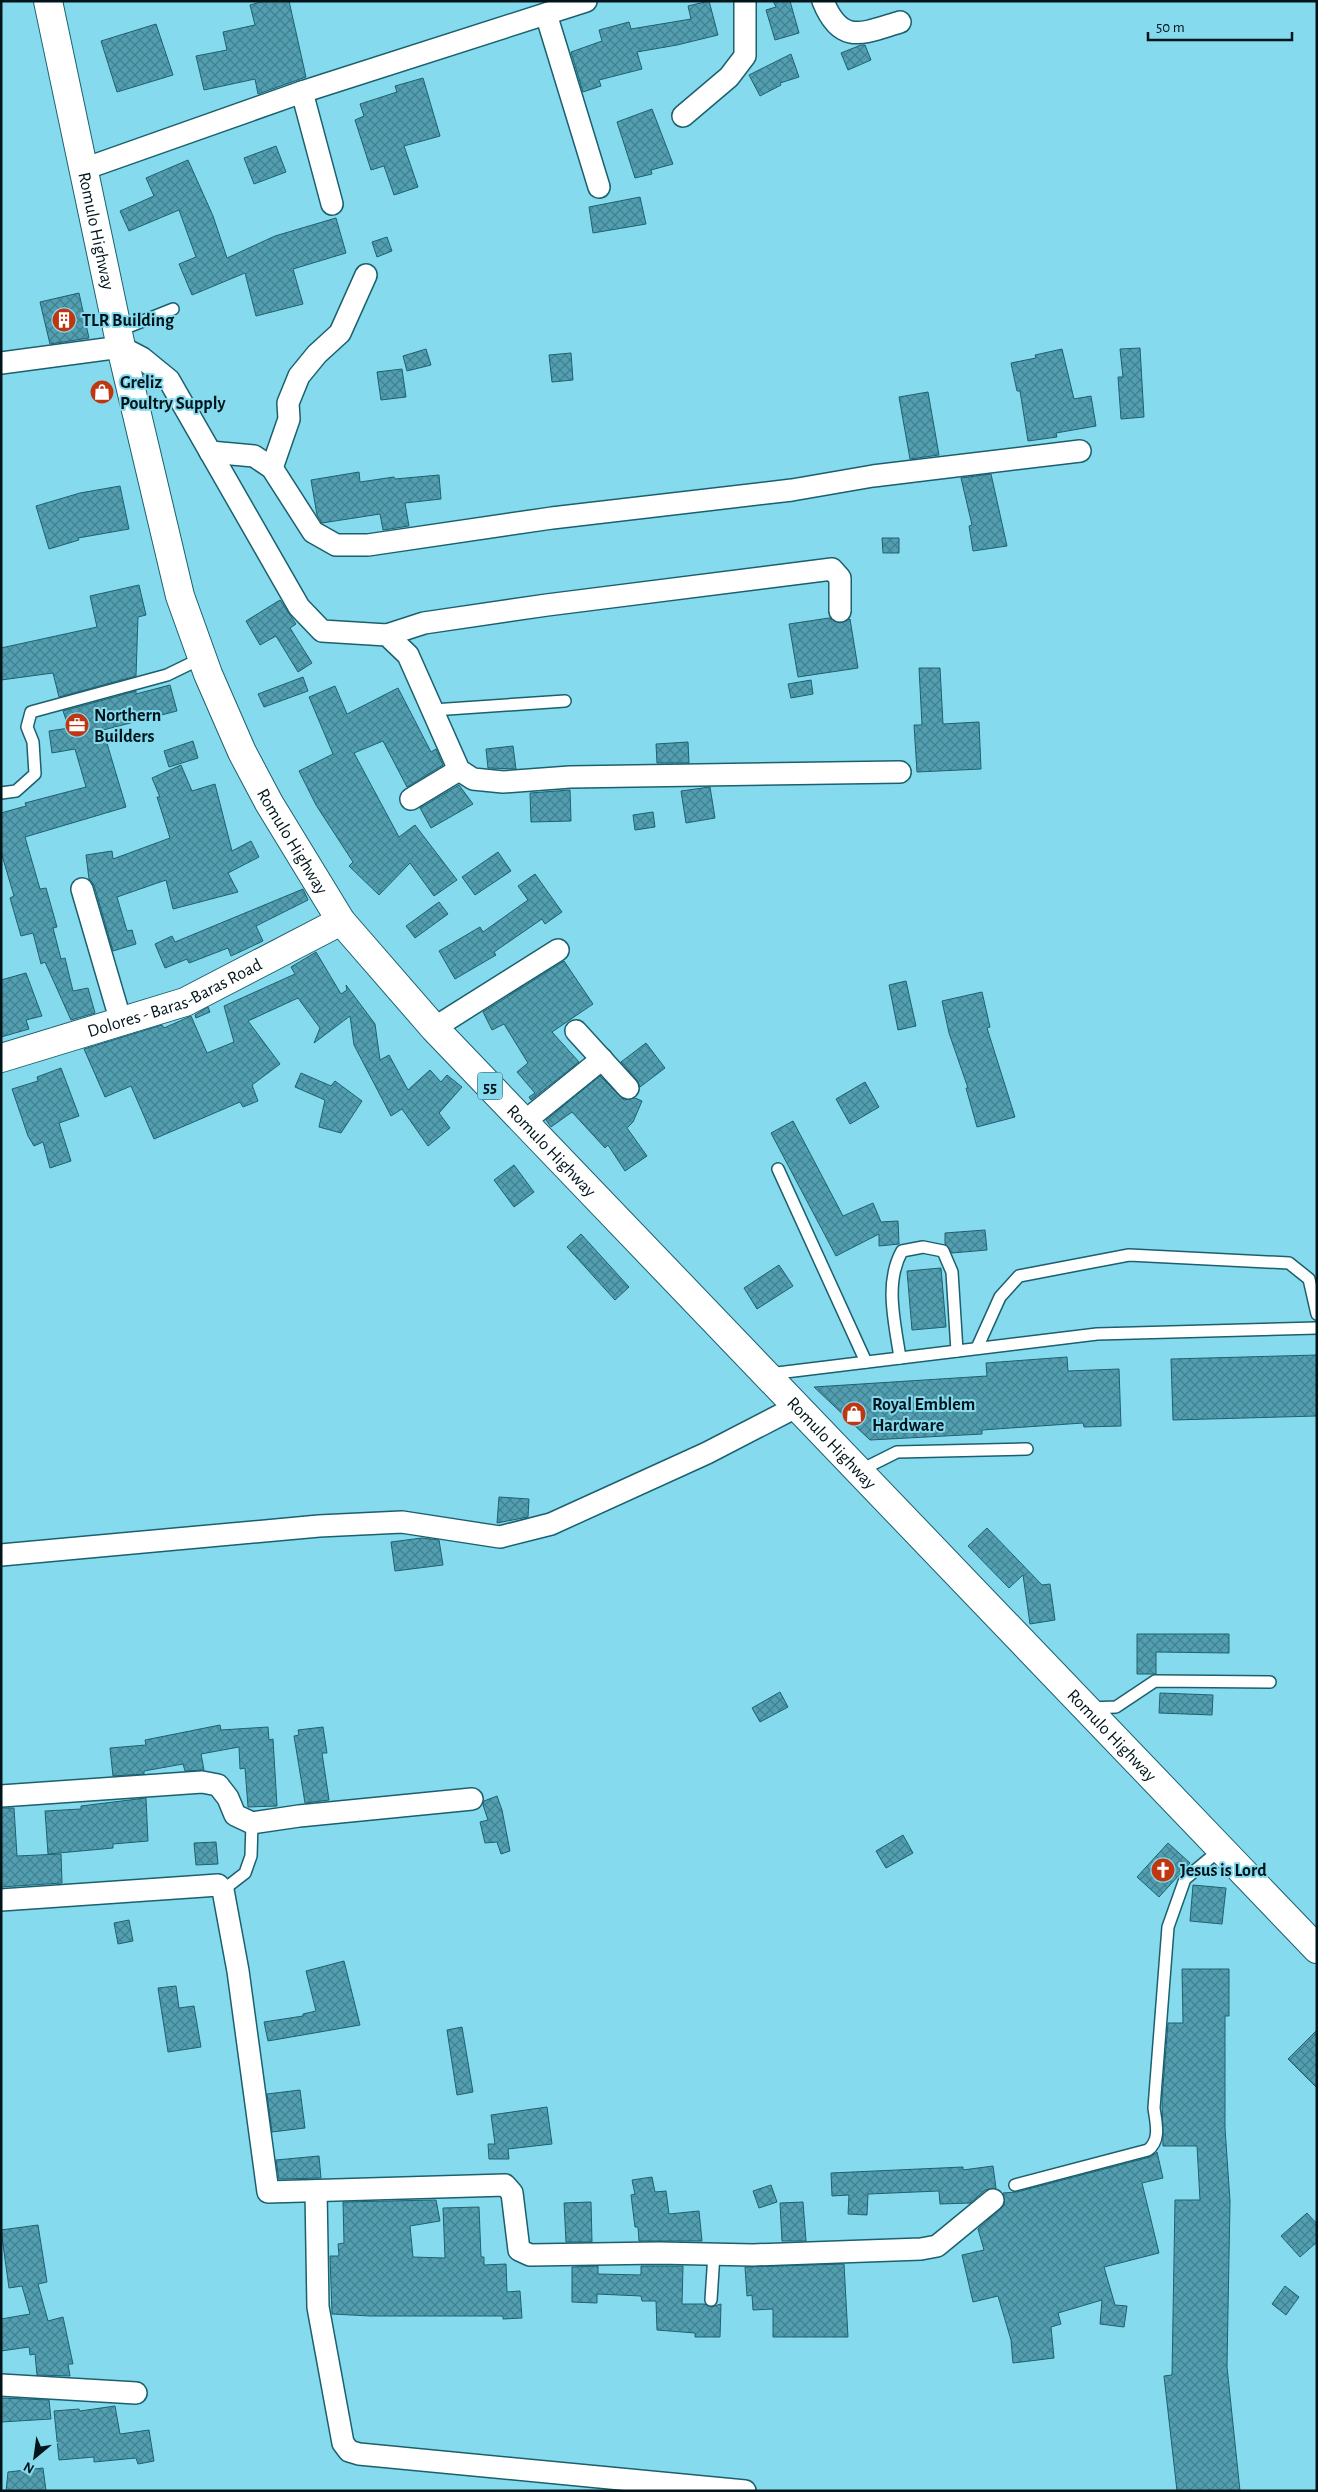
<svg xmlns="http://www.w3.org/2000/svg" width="1318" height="2492" font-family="'Alegreya Sans',sans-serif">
  <defs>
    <pattern id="building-cross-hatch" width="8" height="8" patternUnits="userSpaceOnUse" patternTransform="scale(1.25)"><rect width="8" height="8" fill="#529fb1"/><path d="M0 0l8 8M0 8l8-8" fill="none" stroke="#42808f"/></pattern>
  </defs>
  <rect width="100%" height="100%" fill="#85daee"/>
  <g fill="url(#building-cross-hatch)" stroke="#1e6270">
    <polygon points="264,1 289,1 306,77 258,94 255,79 204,90 196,56 227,50 223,32 255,25 250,5"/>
    <polygon points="709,1 718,35 677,45 637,52 642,69 599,80 601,86 583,92 571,52 602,41 599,30 629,22 631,29 691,19 688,6"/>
    <polygon points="773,1 790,1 799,33 775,40 766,10 776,7"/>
    <polygon points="156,24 173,75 117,92 101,41"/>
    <polygon points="861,45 865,45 871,60 848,70 841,53"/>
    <polygon points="791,54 799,77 780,83 781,85 760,96 749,75"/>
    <polygon points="423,78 440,136 404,146 418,187 394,195 384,166 371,170 355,120 364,116 360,104 397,92 395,86"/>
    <polygon points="652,109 673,164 651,170 652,174 635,178 617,122"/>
    <polygon points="276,146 286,172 254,184 244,158"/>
    <polygon points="188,160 213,216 227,258 275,236 336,218 346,253 293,269 303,304 256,316 245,273 192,295 179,264 196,257 179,210 129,231 120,211 154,196 146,178"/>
    <polygon points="640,197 646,224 593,233 589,207"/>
    <polygon points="387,237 392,251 377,257 372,242"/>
    <polygon points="79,293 89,338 50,344 40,302"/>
    <polygon points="1140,348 1144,417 1121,419 1118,377 1123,377 1120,349"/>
    <polygon points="426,349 431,365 407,371 403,356"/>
    <polygon points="1062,349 1074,399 1091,396 1096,426 1056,433 1057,437 1028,441 1020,391 1017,391 1011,363 1036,358 1035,355"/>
    <polygon points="571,353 573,380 552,382 549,355"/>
    <polygon points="402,369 406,397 381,400 377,372"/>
    <polygon points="928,392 939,455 910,459 899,397"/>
    <polygon points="359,472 360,482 394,477 395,479 439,475 441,499 405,503 409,526 383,530 380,514 322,523 317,515 311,480"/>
    <polygon points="991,474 1007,546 973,551 969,526 972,525 961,478"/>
    <polygon points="120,486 129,529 78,538 79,540 49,549 36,506 80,493"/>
    <polygon points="882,538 899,538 899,553 883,553"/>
    <polygon points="139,585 146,615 138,617 136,676 59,697 53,673 1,680 1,648 97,627 90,596"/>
    <polygon points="280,600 296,624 290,628 312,663 298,672 276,636 260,645 246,621"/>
    <polygon points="829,618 840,623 850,619 858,668 798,677 789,624"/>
    <polygon points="919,668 940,668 943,724 979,722 981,769 917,772 914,725 922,725"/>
    <polygon points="303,677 308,691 264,707 258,694"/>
    <polygon points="811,680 813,694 791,698 788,684"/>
    <polygon points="170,685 177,711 103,730 126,807 25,837 40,889 46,888 57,927 53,928 61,959 65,958 73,991 88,988 95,1013 71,1020 45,962 41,964 33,933 21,936 10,898 14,896 1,852 1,813 26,806 25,803 86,787 75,749 52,753 49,731 69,728 63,711 136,691 136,694"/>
    <polygon points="335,686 347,714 398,688 431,752 436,749 443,765 407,787 383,741 354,753 399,837 415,825 457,880 434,896 410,863 379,895 349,866 353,862 316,805 299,771 333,754 309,697"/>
    <polygon points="193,741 198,758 169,767 164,751"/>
    <polygon points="688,742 689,763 657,763 656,744"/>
    <polygon points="513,746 516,769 488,768 486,749"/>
    <polygon points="181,765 192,791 215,784 232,851 251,841 259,857 228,873 238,892 173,909 166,880 117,897 127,931 132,930 136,944 113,951 94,885 89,879 86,855 112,851 113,859 170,838 157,797 160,797 152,778"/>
    <polygon points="459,785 473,804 431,828 420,808"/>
    <polygon points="710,787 715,818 686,823 681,791"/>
    <polygon points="570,790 571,821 531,822 530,793"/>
    <polygon points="653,812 655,827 635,830 633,815"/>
    <polygon points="498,852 511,871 475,895 462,877"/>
    <polygon points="535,874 562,912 545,924 542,919 494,952 496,955 455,979 439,951 480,927 483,932 528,900 518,886"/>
    <polygon points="303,889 308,900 256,926 263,941 231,956 228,948 189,963 187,959 165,968 155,944 172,936 175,942"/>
    <polygon points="439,902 448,914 415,938 406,926"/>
    <polygon points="316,952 341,994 347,990 346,985 375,1024 380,1060 389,1055 408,1090 430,1070 441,1082 447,1075 462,1087 439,1113 450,1128 428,1146 402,1109 391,1116 354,1045 350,1016 314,1043 320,1028 298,998 248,1021 280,1064 252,1085 258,1101 243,1107 240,1102 154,1139 131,1086 105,1097 84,1049 162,1025 164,1028 191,1016 207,1053 234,1042 224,1006 295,974 291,967"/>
    <polygon points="564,961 593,1004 552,1032 579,1062 531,1100 529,1097 535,1093 517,1072 528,1063 504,1024 492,1030 483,1012"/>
    <polygon points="26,973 42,1016 26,1020 29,1029 1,1037 1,980"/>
    <polygon points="906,981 916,1026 898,1030 889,985"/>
    <polygon points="982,992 990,1027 987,1028 1015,1117 977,1127 966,1088 968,1088 949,1033 942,1001"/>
    <polygon points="208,1007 210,1012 196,1018 195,1015"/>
    <polygon points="646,1043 665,1068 640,1087 637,1080 621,1062"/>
    <polygon points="61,1068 79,1116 59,1123 71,1161 50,1168 43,1142 34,1146 28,1136 12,1089 38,1081 37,1077"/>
    <polygon points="301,1073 331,1086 335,1081 362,1101 341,1133 319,1127 325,1100 295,1087"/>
    <polygon points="600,1076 624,1100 635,1098 642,1101 633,1122 627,1128 647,1156 625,1171 608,1145 605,1148 572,1112 551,1127 546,1120"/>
    <polygon points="865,1082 879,1107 850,1124 836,1099"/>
    <polygon points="793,1121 843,1216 873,1203 881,1222 898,1221 899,1244 879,1246 879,1234 836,1256 771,1133"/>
    <polygon points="514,1165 534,1192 514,1207 494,1180"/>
    <polygon points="985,1230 987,1250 952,1253 945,1244 945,1233"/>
    <polygon points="581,1234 629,1287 615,1300 567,1247"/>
    <polygon points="779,1265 793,1286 757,1309 744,1288"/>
    <polygon points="941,1268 946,1327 912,1330 907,1271"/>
    <polygon points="1317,1355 1317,1416 1173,1420 1171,1359"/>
    <polygon points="1067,1357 1068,1371 1119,1369 1121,1426 1084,1427 1083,1423 982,1430 982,1434 870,1440 814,1387 987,1376 986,1363"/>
    <polygon points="499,1497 529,1499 528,1517 497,1523"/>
    <polygon points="987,1528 1042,1585 1050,1584 1055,1620 1030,1624 1023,1575 1009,1588 968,1546"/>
    <polygon points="422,1538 439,1540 443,1565 395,1571 391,1542"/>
    <polygon points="1137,1634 1229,1634 1229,1653 1156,1652 1156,1674 1137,1674"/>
    <polygon points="780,1692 788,1707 760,1722 752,1708"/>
    <polygon points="1160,1693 1213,1695 1212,1715 1159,1713"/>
    <polygon points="220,1725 221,1730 268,1727 269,1740 273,1739 277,1806 248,1807 245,1768 240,1769 239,1747 201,1754 204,1770 185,1771 183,1764 144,1771 144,1774 113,1776 110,1748 146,1745 145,1740"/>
    <polygon points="323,1727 327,1753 322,1753 329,1800 305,1803 294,1736 299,1735 298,1730"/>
    <polygon points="497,1796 502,1810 510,1851 501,1854 497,1842 485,1843 480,1822 488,1820 483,1805 484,1801"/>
    <polygon points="146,1798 148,1841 113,1844 113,1848 48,1854 45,1811 81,1809 81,1806"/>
    <polygon points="1,1808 14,1808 17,1856 61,1854 62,1883 1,1887"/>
    <polygon points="903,1835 913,1853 886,1868 876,1851"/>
    <polygon points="216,1842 218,1864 196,1865 194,1843"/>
    <polygon points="1168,1843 1190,1863 1159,1897 1137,1877"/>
    <polygon points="1193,1885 1226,1888 1222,1924 1190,1921"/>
    <polygon points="129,1920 133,1941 118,1944 114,1923"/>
    <polygon points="344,1961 360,2025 268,2041 264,2022 303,2016 303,2014 316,2011 306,1971"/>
    <polygon points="1182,1969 1229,1969 1229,2016 1225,2016 1225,2128 1230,2201 1227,2367 1240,2491 1177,2491 1164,2376 1172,2375 1175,2200 1200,2200 1197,2146 1163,2146 1162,2098 1168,2023 1183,2023"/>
    <polygon points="176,1986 179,2008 194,2006 201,2047 168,2052 158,1988"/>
    <polygon points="462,2027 473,2092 457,2095 447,2030"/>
    <polygon points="1317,2030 1317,2088 1288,2059"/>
    <polygon points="300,2090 305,2128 272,2132 267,2094"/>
    <polygon points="547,2107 552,2144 508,2149 509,2159 489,2159 488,2144 495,2144 491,2115"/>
    <polygon points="1157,2152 1163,2178 1142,2183 1159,2253 1104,2267 1115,2305 1127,2306 1124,2327 1100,2324 1102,2300 1058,2313 1061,2324 1051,2327 1054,2358 1013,2363 1011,2340 998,2296 973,2302 962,2255 984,2250 978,2229 1004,2205 1003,2193 1017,2192 1150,2157"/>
    <polygon points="319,2156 321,2178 279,2179 276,2160"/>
    <polygon points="993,2166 996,2188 985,2190 970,2203 940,2204 939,2191 868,2194 867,2215 848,2214 849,2195 832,2196 831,2173 963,2167 963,2170"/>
    <polygon points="652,2177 655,2192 666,2191 669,2214 699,2211 702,2241 639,2241 638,2227 635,2227 631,2195 635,2194 632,2180"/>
    <polygon points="771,2185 777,2202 759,2208 753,2191"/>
    <polygon points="436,2200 440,2221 410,2226 413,2257 445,2258 443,2208 479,2207 481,2257 484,2257 484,2265 506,2264 507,2292 520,2291 522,2318 503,2319 503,2316 370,2316 332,2314 330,2256 339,2256 338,2244 344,2243 343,2202"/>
    <polygon points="591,2202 592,2242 566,2242 564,2203"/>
    <polygon points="803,2202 806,2241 782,2241 780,2203"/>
    <polygon points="1307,2213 1317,2224 1317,2242 1300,2257 1281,2236"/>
    <polygon points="38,2225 47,2282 38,2284 48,2321 63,2317 73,2364 68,2364 70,2376 37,2375 35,2354 30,2355 29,2347 1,2351 1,2319 30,2314 22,2286 9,2288 1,2230"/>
    <polygon points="844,2264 848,2337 773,2337 773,2309 753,2310 752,2295 747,2296 745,2267"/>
    <polygon points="598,2266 598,2274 641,2275 641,2266 683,2266 682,2304 705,2304 711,2307 721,2304 720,2337 695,2337 695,2333 657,2330 656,2301 642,2301 641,2296 597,2294 597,2303 572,2302 572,2267"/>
    <polygon points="1285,2286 1299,2297 1286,2315 1272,2304"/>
    <polygon points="1,2398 49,2400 51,2419 1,2422"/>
    <polygon points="115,2406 120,2434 149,2430 154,2461 138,2464 136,2458 94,2462 94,2457 59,2460 54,2411 79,2409 80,2411"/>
    <polygon points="43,2468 46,2491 6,2491 8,2472"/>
  </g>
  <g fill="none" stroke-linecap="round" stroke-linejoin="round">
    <defs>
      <g id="lane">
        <polyline points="118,331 173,309"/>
        <polyline points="433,710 565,701"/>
        <polyline points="1,793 16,791 35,774 33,742 27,727 31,712 167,675 202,658"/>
        <polyline points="778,1169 866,1362"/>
        <polyline points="977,1348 1000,1297 1019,1276 1129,1255 1289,1263 1309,1279 1317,1314"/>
        <path d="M 900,1358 C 895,1323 884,1283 902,1251 L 923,1247 L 943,1251 L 952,1272 L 957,1351"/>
        <polyline points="769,1374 1097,1334 1317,1328"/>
        <polyline points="859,1471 897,1452 1027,1449"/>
        <polyline points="1089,1708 1116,1707 1155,1681 1270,1682"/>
        <polyline points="223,1890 245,1873 251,1856 252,1823"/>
        <path d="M 1015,2185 L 1148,2150 C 1161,2140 1156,2123 1154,2108 L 1168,1927 L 1185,1879 L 1221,1849"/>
        <polyline points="711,2300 714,2254"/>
      </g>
      <g id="street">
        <path d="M 823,1 C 841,46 863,33 900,22"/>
        <polyline points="546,14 599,187"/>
        <polyline points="302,92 332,204"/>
        <polyline points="683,116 729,77 745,56 745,1"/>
        <polyline points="84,169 302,92 586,1"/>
        <polyline points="1,363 121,347 142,358 169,380 299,607 322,631 387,635 408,655 459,770 473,779 503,782 570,777 900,772"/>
        <polyline points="210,452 254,456 272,468 313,532 336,545 368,545 552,518 792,490 873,476 1080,451"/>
        <polyline points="272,468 289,419 288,403 299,376 317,354 340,333 366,275"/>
        <polyline points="387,635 424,623 547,605 832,569 840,578 840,611"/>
        <polyline points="411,799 459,770"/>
        <polyline points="82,889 121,1022"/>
        <polyline points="434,1028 558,950"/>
        <polyline points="576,1031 628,1088"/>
        <polyline points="524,1122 602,1059"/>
        <polyline points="1,1555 319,1526 402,1522 500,1537 551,1524 707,1453 796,1407"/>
        <polyline points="1,1796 202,1782 218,1785 228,1798 235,1815 252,1823 299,1816 472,1799"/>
        <polyline points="1,1900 204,1886 218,1885 223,1890 238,1971 268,2192 505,2185 512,2193 519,2250 530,2255 659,2253 753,2255 921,2249 937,2246 993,2200"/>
        <polyline points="316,2191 318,2307 343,2443 349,2451 359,2454 745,2491"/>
        <polyline points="1,2385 136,2393"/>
      </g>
      <g id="secondary">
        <path id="s1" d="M 1,1058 L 185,1002 L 341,921"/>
      </g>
      <g id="highway">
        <path id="s2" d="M 48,1 L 121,347 L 180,596 L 208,674 L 242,752 L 269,803 L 341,921 L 434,1028 L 1317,1949"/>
      </g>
    </defs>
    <use href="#lane" stroke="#1b606e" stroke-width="14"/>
    <use href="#street" stroke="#1b606e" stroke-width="24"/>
    <use href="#secondary" stroke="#1b606e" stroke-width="30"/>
    <use href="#highway" stroke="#1b606e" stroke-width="30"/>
    <use href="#lane" stroke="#fff" stroke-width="11"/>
    <use href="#street" stroke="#fff" stroke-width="21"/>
    <use href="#secondary" stroke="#fff" stroke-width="28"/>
    <use href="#highway" stroke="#fff" stroke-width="28"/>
  </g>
  <defs>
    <symbol id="building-disc" viewBox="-11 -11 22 22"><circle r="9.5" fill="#bf3610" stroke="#85daee"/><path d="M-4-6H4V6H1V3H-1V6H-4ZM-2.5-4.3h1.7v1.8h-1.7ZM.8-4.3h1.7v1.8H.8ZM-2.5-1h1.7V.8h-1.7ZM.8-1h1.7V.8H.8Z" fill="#fff"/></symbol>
    <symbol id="shop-disc" viewBox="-11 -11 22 22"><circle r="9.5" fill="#bf3610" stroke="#85daee"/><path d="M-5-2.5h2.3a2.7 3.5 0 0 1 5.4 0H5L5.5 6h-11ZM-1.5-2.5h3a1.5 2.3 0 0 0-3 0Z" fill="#fff"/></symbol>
    <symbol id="office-disc" viewBox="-11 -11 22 22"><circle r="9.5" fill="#bf3610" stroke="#85daee"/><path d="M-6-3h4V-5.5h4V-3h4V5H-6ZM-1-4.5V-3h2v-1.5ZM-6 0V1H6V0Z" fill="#fff"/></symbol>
    <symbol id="church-disc" viewBox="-11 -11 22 22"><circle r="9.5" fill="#bf3610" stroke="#85daee"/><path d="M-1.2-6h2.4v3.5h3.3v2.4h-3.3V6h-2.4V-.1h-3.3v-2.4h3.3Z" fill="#fff"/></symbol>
  </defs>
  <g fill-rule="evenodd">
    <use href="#building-disc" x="50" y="306" width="28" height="28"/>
    <use href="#shop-disc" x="88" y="378" width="28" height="28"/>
    <use href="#office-disc" x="63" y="711" width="28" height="28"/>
    <use href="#shop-disc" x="840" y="1400" width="28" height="28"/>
    <use href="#church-disc" x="1149" y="1856" width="28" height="28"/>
  </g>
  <g text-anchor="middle" stroke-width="4" stroke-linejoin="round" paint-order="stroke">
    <rect fill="#85daee" stroke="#28505a" stroke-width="1" x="477.5" y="1072.5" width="25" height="27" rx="4"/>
    <g font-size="16" font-weight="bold" fill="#00151b">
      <text x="490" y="1092">55</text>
    </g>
    <g font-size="18" fill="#00151b" stroke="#85daee">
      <text dy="6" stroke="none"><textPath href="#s2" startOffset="235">Romulo Highway</textPath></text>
      <text dy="6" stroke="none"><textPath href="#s2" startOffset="880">Romulo Highway</textPath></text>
      <text dy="6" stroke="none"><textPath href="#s1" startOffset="184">Dolores - Baras-Baras Road</textPath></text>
      <text dy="6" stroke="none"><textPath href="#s2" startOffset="1285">Romulo Highway</textPath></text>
      <text dy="6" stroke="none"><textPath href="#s2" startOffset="1690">Romulo Highway</textPath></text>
      <text dy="6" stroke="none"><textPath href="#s2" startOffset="2095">Romulo Highway</textPath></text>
    </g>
    <g font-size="18" font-weight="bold" fill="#00151b" stroke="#85daee" text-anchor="start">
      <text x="82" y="326">TLR Building</text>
      <text x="120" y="388">Greliz<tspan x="120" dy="21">Poultry Supply</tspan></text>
      <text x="94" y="721">Northern<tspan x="94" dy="21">Builders</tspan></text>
      <text x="872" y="1410">Royal Emblem<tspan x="872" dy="21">Hardware</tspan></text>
      <text x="1180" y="1876">Jesus is Lord</text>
    </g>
  </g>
  <rect width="1318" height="2492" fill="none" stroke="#00151b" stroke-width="5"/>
  <g transform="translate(35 2457) rotate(209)" stroke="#85daee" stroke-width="4" paint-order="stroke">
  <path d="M0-4L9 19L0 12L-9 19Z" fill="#00151b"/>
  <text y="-8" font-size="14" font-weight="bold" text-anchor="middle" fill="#00151b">N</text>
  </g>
  <path d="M1148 32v8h144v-8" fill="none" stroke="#00151b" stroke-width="2.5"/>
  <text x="1156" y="32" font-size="15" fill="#00151b" stroke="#85daee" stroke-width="4" paint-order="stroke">50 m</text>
</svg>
